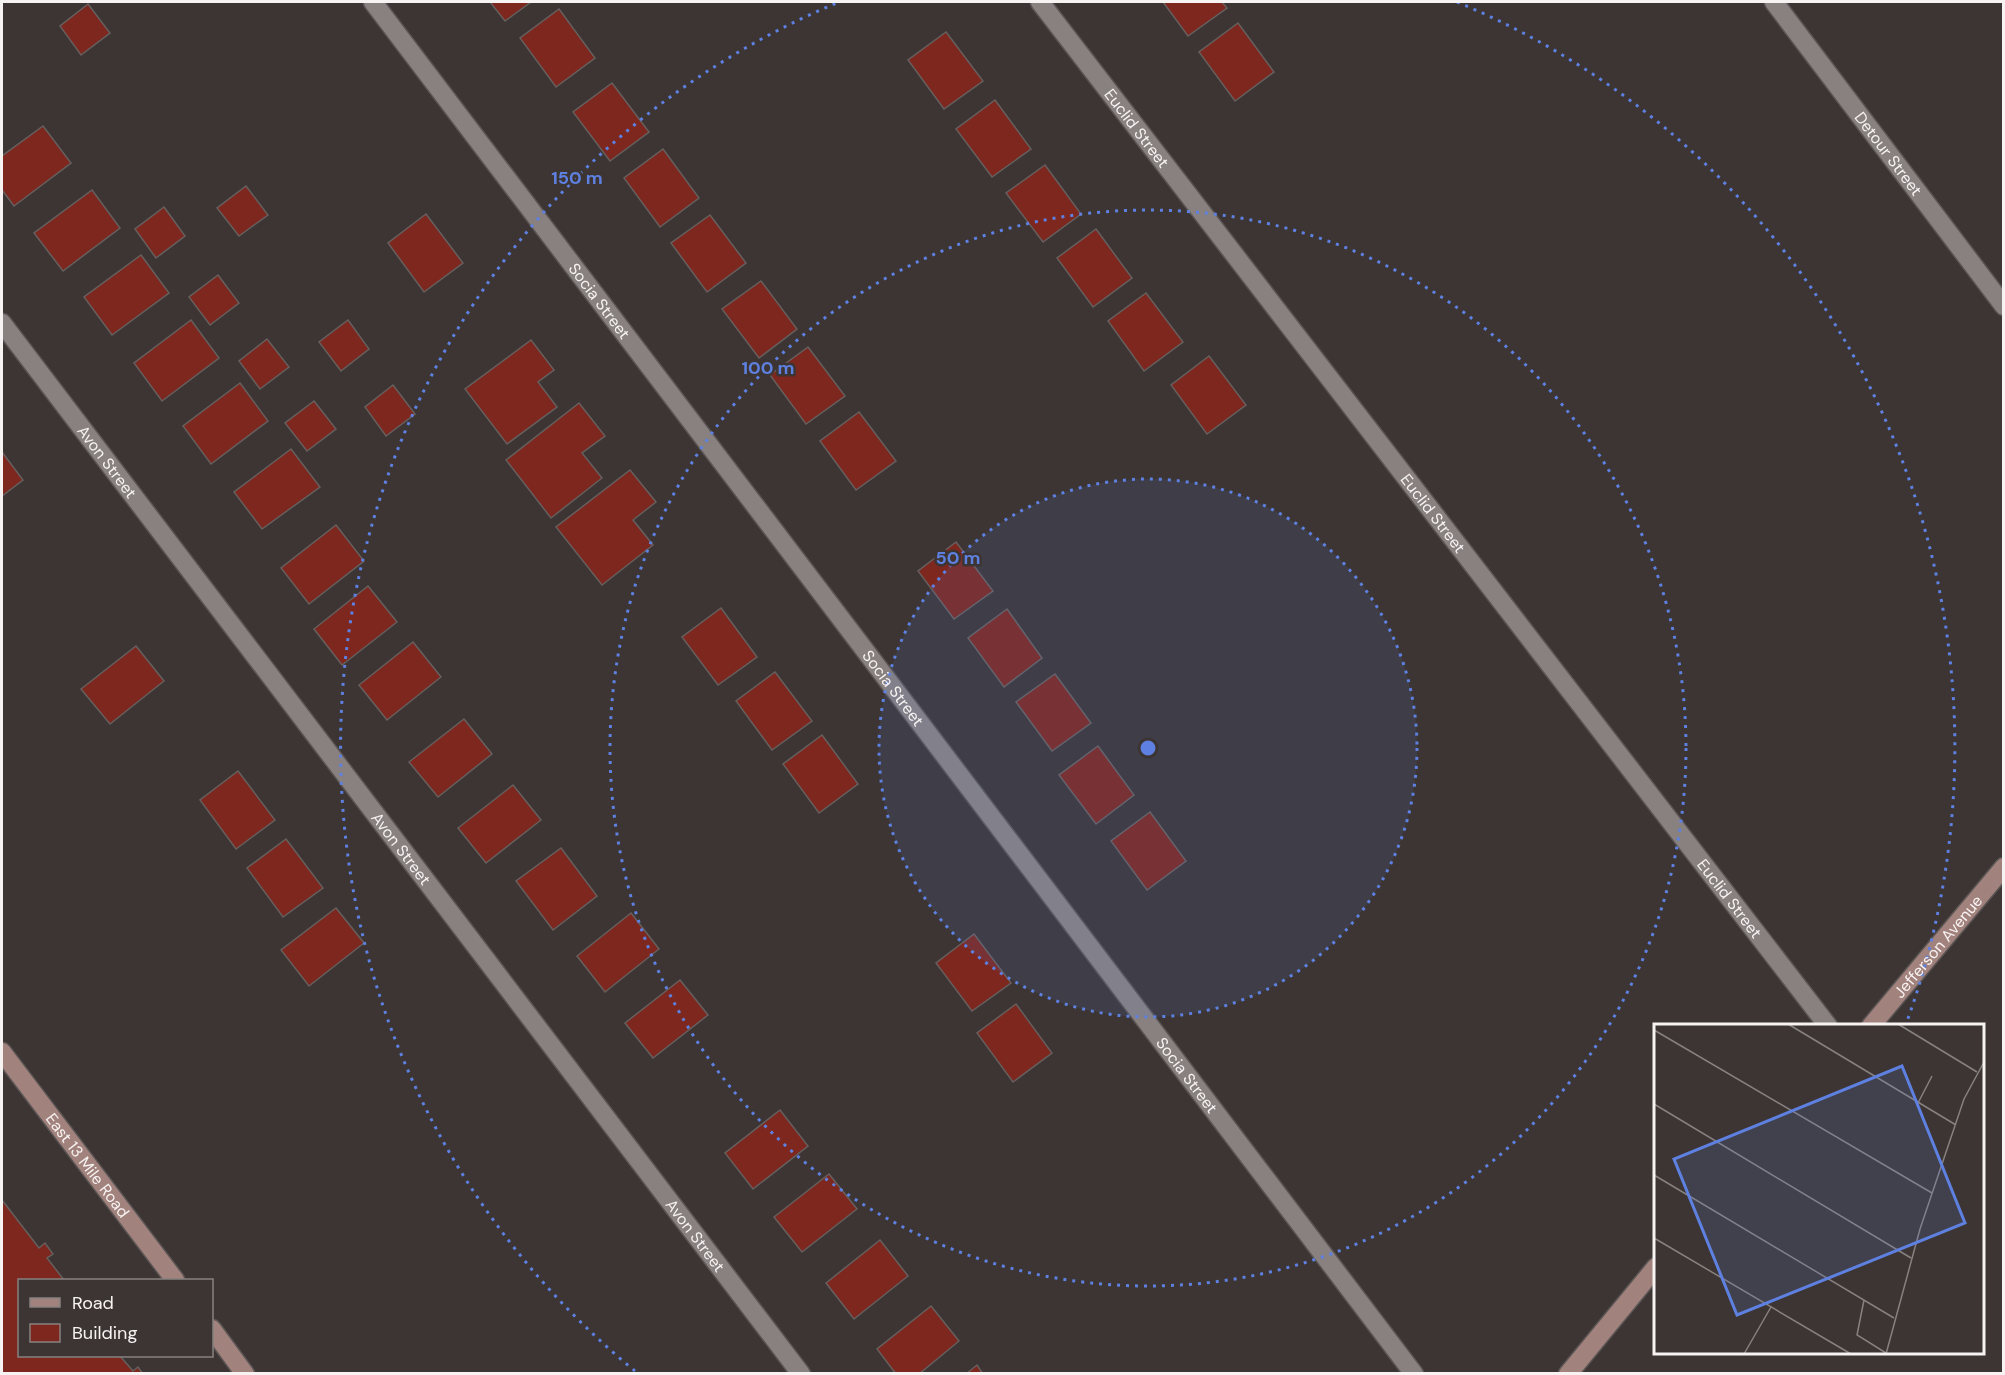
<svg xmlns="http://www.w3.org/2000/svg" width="2005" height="1375" font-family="'DM Sans',sans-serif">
  <rect width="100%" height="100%" fill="#3c3534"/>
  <g fill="#7d271e" stroke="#665f5e" stroke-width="1.5">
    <polygon points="490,2 531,2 505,21"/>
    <polygon points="1163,2 1222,2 1227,8 1188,36"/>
    <polygon points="88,4 110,33 81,55 60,26"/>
    <polygon points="559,9 595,58 556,87 520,38"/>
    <polygon points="1238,23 1274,72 1235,101 1199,52"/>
    <polygon points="946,32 983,81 944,109 908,60"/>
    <polygon points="612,83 649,132 610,161 573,112"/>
    <polygon points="995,100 1031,149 992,177 956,129"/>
    <polygon points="43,126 71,163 14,206 2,190 2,156"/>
    <polygon points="663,149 699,198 660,227 624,178"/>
    <polygon points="1045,165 1081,214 1043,242 1006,193"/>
    <polygon points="246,186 268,215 239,236 217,208"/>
    <polygon points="92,190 120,228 63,271 34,233"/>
    <polygon points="164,207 185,236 156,258 135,229"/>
    <polygon points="426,214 463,263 424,292 388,243"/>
    <polygon points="710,215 746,263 707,292 671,243"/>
    <polygon points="1096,229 1132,278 1093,307 1057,258"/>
    <polygon points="141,255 169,293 112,335 84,297"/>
    <polygon points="218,275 239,303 210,325 189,297"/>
    <polygon points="761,281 797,329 759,358 722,309"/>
    <polygon points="1146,293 1183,342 1144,371 1108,321"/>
    <polygon points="191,320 219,358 162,401 134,363"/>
    <polygon points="348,320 369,349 341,371 319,342"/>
    <polygon points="267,339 289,367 260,389 239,361"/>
    <polygon points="531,340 554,370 538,382 557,407 507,444 465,389"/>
    <polygon points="808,347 845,396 806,424 770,375"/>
    <polygon points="1209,356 1246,405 1207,434 1171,385"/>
    <polygon points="240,383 268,421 211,464 183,426"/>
    <polygon points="393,385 415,414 386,436 365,407"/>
    <polygon points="314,401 336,429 307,451 285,423"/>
    <polygon points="579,403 605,436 582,453 602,478 551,518 506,460"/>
    <polygon points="859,412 896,461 856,490 820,441"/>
    <polygon points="291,449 320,487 262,529 234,492"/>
    <polygon points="2,452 23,480 2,496"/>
    <polygon points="630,470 656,502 633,520 653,545 602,585 556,527"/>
    <polygon points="336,525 364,561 309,604 281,568"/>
    <polygon points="956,542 993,591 954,619 918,571"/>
    <polygon points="368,586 397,622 342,665 314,629"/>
    <polygon points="721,608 757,657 718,685 682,637"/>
    <polygon points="1007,609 1042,658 1004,687 968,638"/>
    <polygon points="413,642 441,677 387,720 359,685"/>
    <polygon points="136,646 164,681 110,724 81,689"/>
    <polygon points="775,672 812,721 772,750 736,701"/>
    <polygon points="1055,674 1091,723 1052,751 1016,702"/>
    <polygon points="464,719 492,754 438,797 409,762"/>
    <polygon points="822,735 858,784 819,813 783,764"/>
    <polygon points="1098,746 1134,795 1096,824 1059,775"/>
    <polygon points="238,771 275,820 236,849 200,800"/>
    <polygon points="513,785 541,820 486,863 458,828"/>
    <polygon points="1150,812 1186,861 1147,890 1111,841"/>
    <polygon points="286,839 323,888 283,917 247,868"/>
    <polygon points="561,848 597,896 553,930 516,881"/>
    <polygon points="336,908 364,943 309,986 281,950"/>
    <polygon points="631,913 659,949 605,992 577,956"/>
    <polygon points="974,934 1011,983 972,1011 936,963"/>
    <polygon points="680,980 708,1015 653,1058 625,1023"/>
    <polygon points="1016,1004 1052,1053 1013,1082 977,1033"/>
    <polygon points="780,1110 808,1146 753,1189 725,1153"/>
    <polygon points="829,1174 857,1209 802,1252 774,1217"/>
    <polygon points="2,1200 39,1248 45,1243 53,1254 47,1258 64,1280 20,1280 20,1356 120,1356 133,1371 138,1367 143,1374 2,1374"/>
    <polygon points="880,1240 908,1276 854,1319 826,1283"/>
    <polygon points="931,1306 959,1341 919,1374 896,1374 877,1349"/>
    <polygon points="977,1365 983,1374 966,1374"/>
  </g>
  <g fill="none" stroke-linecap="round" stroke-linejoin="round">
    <defs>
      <g id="street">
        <path id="s1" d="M 373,2 L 1414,1374"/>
        <path id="s2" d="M 1040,2 L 1828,1026"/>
        <path id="s3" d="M 1774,2 L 2004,306"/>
        <path id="s4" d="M 2,323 L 801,1374"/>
      </g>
      <g id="secondary">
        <path id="s5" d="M 1871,1026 L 2004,867"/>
        <path id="s6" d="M 2,1052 L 175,1280"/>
        <polyline points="212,1329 245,1374"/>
        <polyline points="1568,1374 1656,1267"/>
      </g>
    </defs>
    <use href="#street" stroke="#5a5554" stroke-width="21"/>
    <use href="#secondary" stroke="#5a5554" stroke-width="21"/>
    <use href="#street" stroke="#888180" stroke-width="18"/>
    <use href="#secondary" stroke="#a2827d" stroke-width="18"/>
  </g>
  <circle cx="1148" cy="748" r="269" fill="#5e80e0" fill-opacity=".12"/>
  <g fill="none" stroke="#5e80e0" stroke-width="3" stroke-dasharray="3 6">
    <circle cx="1148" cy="748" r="269"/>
    <circle cx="1148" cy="748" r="538"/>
    <path d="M635 1371A807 807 0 0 1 839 2M1457 2A807 807 0 0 1 1906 1024"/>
  </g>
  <g text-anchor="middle" stroke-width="5" stroke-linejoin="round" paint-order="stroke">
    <g font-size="16" fill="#f7f3f2" stroke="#3c3534">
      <text dy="6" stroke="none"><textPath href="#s2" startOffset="159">Euclid Street</textPath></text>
      <text dy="6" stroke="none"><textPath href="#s3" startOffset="190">Detour Street</textPath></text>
      <text dy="6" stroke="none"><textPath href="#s1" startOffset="375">Socia Street</textPath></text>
      <text dy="6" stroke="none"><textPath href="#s4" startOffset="174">Avon Street</textPath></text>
      <text dy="6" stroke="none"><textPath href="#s2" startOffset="645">Euclid Street</textPath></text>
      <text dy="6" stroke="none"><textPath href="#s1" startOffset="861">Socia Street</textPath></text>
      <text dy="6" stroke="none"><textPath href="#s4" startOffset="660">Avon Street</textPath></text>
      <text dy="6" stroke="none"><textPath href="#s2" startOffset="1131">Euclid Street</textPath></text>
      <text dy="6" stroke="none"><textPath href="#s5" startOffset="104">Jefferson Avenue</textPath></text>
      <text dy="6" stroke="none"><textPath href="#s1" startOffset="1347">Socia Street</textPath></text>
      <text dy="6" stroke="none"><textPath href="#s6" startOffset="142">East 13 Mile Road</textPath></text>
      <text dy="6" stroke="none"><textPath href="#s4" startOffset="1146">Avon Street</textPath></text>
    </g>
  </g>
  <g transform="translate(1654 1024)">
    <rect width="330" height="330" fill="#3c3534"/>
    <path fill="none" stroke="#878180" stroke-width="1.5" d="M 134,0 L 302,101M 244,0 L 323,48M 0,6 L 278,169M 264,79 L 278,52M 0,80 L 257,234M 0,151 L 240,294M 0,214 L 197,330M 210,276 L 203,311 L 232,329M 90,330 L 117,283M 232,330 L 266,205 L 310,75 L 330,38"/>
    <path fill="#5e80e0" fill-opacity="0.15" stroke="#5e80e0" stroke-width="3" d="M 248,42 L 311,199 L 83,291 L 20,135 Z"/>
    <rect width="330" height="330" fill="none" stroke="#f7f3f2" stroke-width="3"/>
  </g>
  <circle cx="1148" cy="748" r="9" fill="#5e80e0" stroke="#3c3534" stroke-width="3"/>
  <g font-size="18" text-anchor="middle" font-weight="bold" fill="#5e80e0" stroke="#3c3534" stroke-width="5" stroke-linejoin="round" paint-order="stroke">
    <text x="577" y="184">150 m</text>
    <text x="768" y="374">100 m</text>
    <text x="958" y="564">50 m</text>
  </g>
  <rect width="2005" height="1375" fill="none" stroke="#f7f3f2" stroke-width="6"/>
  <rect x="18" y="1279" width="195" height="78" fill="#3c3534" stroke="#878180" stroke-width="1.5"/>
  <rect x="30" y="1298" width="30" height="9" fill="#a2827d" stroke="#878180" stroke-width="1.5"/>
  <text x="72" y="1309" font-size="18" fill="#f7f3f2">Road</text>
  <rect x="30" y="1324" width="30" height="18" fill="#7d271e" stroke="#878180" stroke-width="1.5"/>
  <text x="72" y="1339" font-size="18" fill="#f7f3f2">Building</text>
</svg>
